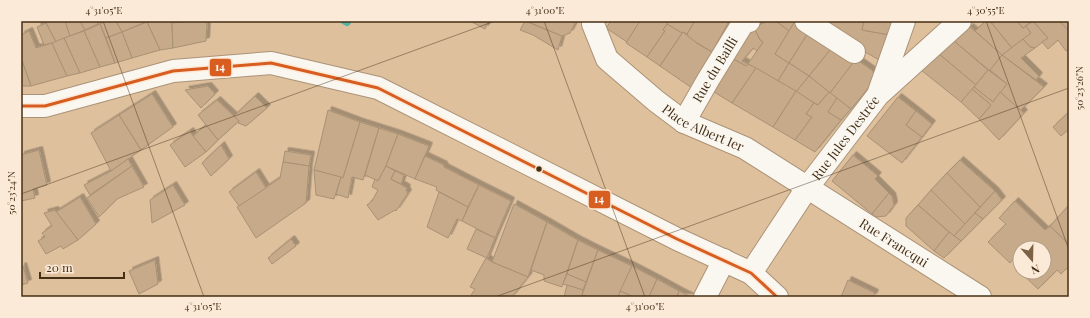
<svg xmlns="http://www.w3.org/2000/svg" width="1090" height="318" font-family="'Playfair Display',serif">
  <defs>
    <filter id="shadow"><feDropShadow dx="3.5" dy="-3.5" stdDeviation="0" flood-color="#0004"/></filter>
  </defs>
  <rect width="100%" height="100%" fill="#dec09d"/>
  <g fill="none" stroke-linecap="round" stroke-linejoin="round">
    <polyline stroke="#52b5a4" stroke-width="8" points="345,21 347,22"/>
  </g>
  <g fill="#c7aa89" stroke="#a99175" filter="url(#shadow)">
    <polygon points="52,21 65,21 70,36 56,42 46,23"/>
    <polygon points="65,21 80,21 85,30 70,36"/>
    <polygon points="80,21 96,21 98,24 85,30"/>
    <polygon points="106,21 116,21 122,32 106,38 100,24"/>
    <polygon points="116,21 148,21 122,32"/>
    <polygon points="148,21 174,21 174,23 172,23 173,48 160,50 147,22"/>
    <polygon points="187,21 207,21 206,41 173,48 172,23"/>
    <polygon points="470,21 489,21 485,29"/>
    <polygon points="525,21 562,36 558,50 533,35 520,30"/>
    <polygon points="526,21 576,21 570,33 562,36"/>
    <polygon points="611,21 640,21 627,42 606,28"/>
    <polygon points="640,21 669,21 663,30 665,31 647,57 626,43"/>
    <polygon points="669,21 695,21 687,34 683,32 682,33 667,24"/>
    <polygon points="695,21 729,21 712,52 689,38 687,34"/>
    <polygon points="767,21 776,21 789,31 775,54 789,63 778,81 748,64 763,42 760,40 754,28"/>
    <polygon points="776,21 795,21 789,31"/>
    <polygon points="795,21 810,30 789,63 775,54"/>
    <polygon points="829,21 864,21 862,30 890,35 881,61 825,29"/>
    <polygon points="864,21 893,21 890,35 862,30"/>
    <polygon points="986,21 990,21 1012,48 1002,55 975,31"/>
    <polygon points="990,21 1017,21 1023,28 1026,26 1031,33 1012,48"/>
    <polygon points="1017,21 1032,21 1023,28"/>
    <polygon points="1033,21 1048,38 1035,48 1030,47 1023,39 1031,33 1026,26"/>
    <polygon points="1033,21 1059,21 1069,31 1069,49 1066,51 1058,40 1048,49 1042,42 1048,38"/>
    <polygon points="1059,21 1069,21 1069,31"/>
    <polygon points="147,22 160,50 132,58 122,32"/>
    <polygon points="46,23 56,42 44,45 37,27"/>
    <polygon points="100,24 115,63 100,67 84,31"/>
    <polygon points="667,24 682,33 660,66 647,57 665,31 663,30"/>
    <polygon points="970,27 1002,55 990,71 954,41"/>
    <polygon points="754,28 760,40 763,42 757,51 753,48 742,61 748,64 746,66 726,55"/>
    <polygon points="810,30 835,44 809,76 789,63"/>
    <polygon points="29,31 36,48 52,43 67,76 31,86 21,58 21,35"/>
    <polygon points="84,31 100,67 80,73 64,38"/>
    <polygon points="122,32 132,58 115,63 106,38"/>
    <polygon points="683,32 698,44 712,52 692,88 660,66"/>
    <polygon points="64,38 80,73 67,76 52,43"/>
    <polygon points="1023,39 1030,47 1035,48 1021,58 1039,76 1036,80 1002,55"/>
    <polygon points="954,41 988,70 976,85 939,54"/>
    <polygon points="835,44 856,59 830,93 809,76"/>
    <polygon points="939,54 976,85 961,102 921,70"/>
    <polygon points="726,55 746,66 748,64 756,68 732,103 706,87"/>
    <polygon points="1002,55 1044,87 1020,111 1000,92 1007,84 990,70"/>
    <polygon points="21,58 31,86 21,86"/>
    <polygon points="856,59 873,71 875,80 851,109 830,93"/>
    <polygon points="789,63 809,76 796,92 778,81"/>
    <polygon points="756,68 796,91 773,127 732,103"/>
    <polygon points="988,70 1007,84 993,102 974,87"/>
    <polygon points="809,76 829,92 818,105 796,92"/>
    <polygon points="208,86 215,94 201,108 185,90"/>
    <polygon points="974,87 993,102 1000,92 1024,113 999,140 979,119 991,105 972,89"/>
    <polygon points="972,89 991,105 979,119 961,102"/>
    <polygon points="796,91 814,103 806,114 812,117 795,140 773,127"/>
    <polygon points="829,92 837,98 828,112 841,120 815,152 795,140 812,117 806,114 814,103 818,105"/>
    <polygon points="152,94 173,127 141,150 119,115"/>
    <polygon points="255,96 267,108 246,126 238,123 239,121 234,116"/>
    <polygon points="898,97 916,111 906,125 922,137 902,163 867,136"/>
    <polygon points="837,98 851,109 841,120 828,112"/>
    <polygon points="217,100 239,121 218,140 198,115"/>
    <polygon points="328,110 360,122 343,178 314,170"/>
    <polygon points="916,111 932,124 922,137 906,125"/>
    <polygon points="1069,112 1069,129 1061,136 1053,127"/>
    <polygon points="119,115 141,150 111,171 91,133"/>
    <polygon points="360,122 379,128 363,180 352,177 348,198 336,194 341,177 343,178"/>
    <polygon points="206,125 218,140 206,152 193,136"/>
    <polygon points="379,128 398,134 386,166 378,181 365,175"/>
    <polygon points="190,131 193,136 206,152 185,167 170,145"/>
    <polygon points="398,134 429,146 415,179 386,166"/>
    <polygon points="221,145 229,159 211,176 202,163"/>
    <polygon points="39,150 47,185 33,189 35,198 21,201 21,155"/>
    <polygon points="285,151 311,155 309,166 283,162"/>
    <polygon points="853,155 878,176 875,179 889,193 872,214 832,181"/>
    <polygon points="425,156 444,165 444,167 479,185 468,207 436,190 437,187 415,179"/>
    <polygon points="128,159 132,166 90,195 84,185 111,171"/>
    <polygon points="960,160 995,191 980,207 947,173"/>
    <polygon points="283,162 309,166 306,203 256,238 237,207 280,178"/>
    <polygon points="132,166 144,187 117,199 99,217 87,198"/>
    <polygon points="386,166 395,171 391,179 407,188 406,190 408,193 396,211 395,210 378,220 367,205 372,201 378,190 372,187 375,179 378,181"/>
    <polygon points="314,170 341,177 334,199 316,195"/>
    <polygon points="395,171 404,175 401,184 391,179"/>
    <polygon points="256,172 266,188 239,206 229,192"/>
    <polygon points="947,173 980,207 965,224 931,190"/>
    <polygon points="173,185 185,205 152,223 150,200"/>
    <polygon points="479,185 511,201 495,238 462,221"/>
    <polygon points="931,190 965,224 954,236 918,205"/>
    <polygon points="995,191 1002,200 983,219 975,213"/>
    <polygon points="439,192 468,207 462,221 457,219 448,238 427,227"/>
    <polygon points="889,193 892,196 894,205 886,216 876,217 872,214"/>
    <polygon points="80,197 96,224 78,240 56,212"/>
    <polygon points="1015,201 1045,230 1050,226 1069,244 1069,266 1061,274 1057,270 1038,289 1017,269 1020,266 1020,272 1044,272 1044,248 1020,248 1020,265 1013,259 1010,263 988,242 1006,224 999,218"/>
    <polygon points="514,204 547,222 528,277 492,262"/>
    <polygon points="918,205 949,232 934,251 906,226 906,218"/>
    <polygon points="1069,205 1069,244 1050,226"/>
    <polygon points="55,210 78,240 63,249 61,246 46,254 38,241 45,237 42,233 52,226 44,213"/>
    <polygon points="975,213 983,219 961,241 954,236"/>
    <polygon points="547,222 578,240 562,287 544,281 544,275 531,270"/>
    <polygon points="476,229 495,238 487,258 467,249"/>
    <polygon points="949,232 961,241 944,258 934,251"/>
    <polygon points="291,239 296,246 272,264 268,258"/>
    <polygon points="578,240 598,250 586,282 567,274"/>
    <polygon points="598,250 632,266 618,297 588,297 582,295"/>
    <polygon points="486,258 492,262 528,277 512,297 470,297 475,289 470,287"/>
    <polygon points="155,260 158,284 139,294 129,271"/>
    <polygon points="23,266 28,283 21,285 21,267"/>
    <polygon points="632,266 657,279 649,297 634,297 620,291"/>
    <polygon points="567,274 586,282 583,290 563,284"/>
    <polygon points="657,279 679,291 677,297 649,297"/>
    <polygon points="848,280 875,293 873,297 841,297"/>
    <polygon points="567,285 583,290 582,295 588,297 564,297"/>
    <polygon points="620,291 634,297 618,297"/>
    <polygon points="679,291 691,297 677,297"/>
  </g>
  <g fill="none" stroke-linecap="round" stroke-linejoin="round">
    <defs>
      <g id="street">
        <path id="s1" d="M 593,21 L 593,24 L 607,59 L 656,101 L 684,122 L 745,148 L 980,297"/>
        <polyline points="806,21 854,52"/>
        <polyline points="879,92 904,21"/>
        <path id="s2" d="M 684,122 L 708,80 L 743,23 L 749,21"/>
        <path id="s3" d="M 751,273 L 807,188 L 878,95 L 960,21"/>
        <polyline points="705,297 724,260"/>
      </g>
      <polyline id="secondary" points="21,106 45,106 173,71 271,63 378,88 677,239 751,273 777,297"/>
    </defs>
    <use href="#street" stroke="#ab9377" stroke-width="24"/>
    <use href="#secondary" stroke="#ab9377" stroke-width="24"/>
    <use href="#street" stroke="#faf6f0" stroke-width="22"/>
    <use href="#secondary" stroke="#faf6f0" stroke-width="22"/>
    <defs>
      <polyline id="bus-1" points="21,106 45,106 173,71 271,63 378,88 677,239 751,273 777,297"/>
    </defs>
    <use href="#bus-1" stroke="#fcead8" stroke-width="6"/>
    <use href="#bus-1" stroke="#d85d20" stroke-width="3"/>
  </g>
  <path fill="none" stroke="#452f15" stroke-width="1" stroke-opacity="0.45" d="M 103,21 L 204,297M 544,21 L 645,297M 986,21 L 1069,250M 21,194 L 495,21M 495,297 L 1069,88"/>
  <circle fill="#452f15" stroke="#fcead8" stroke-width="1.5" cx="539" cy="169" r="3.5"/>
  <g text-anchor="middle" stroke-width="3.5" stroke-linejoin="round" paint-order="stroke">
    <g font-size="13" fill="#452f15" stroke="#fcead8">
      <text dy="5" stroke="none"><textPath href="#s2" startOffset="61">Rue du Bailli</textPath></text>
      <text dy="5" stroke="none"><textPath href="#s1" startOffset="160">Place Albert Ier</textPath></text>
      <text dy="5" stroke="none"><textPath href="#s3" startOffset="165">Rue Jules Destrée</textPath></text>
      <text dy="5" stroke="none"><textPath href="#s1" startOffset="383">Rue Francqui</textPath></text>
    </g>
  </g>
  <g stroke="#fcead8" stroke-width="1.5">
    <rect x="209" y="58" width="23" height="19" rx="4" fill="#d85d20"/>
    <rect x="588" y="190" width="23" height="19" rx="4" fill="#d85d20"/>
  </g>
  <g font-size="11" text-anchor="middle" font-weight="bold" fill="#fff">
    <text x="220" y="71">14</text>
    <text x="599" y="203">14</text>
  </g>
  <rect width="1090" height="318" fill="none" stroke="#fcead8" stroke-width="44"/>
  <g transform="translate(1032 260) rotate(160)"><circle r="19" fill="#fcead8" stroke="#b39f8a"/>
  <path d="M0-3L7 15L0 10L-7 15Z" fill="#7b6245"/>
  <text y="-6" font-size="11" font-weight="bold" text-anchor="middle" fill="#452f15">N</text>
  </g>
  <path d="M40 272v6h84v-6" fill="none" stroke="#452f15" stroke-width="2"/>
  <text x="46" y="272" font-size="12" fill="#452f15" stroke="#fcead8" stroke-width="3" paint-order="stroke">20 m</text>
  <rect x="22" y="22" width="1046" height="274" fill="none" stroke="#452f15" stroke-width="1.5"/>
  <g font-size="10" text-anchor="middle" fill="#452f15">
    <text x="104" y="14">4°31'05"E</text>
    <text x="545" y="14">4°31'00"E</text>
    <text x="986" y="14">4°30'55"E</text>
    <text transform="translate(1079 88) rotate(-90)" y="4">50°23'26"N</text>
    <text transform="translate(11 193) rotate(-90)" y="4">50°23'24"N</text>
    <text x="203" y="310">4°31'05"E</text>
    <text x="645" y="310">4°31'00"E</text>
  </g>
</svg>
